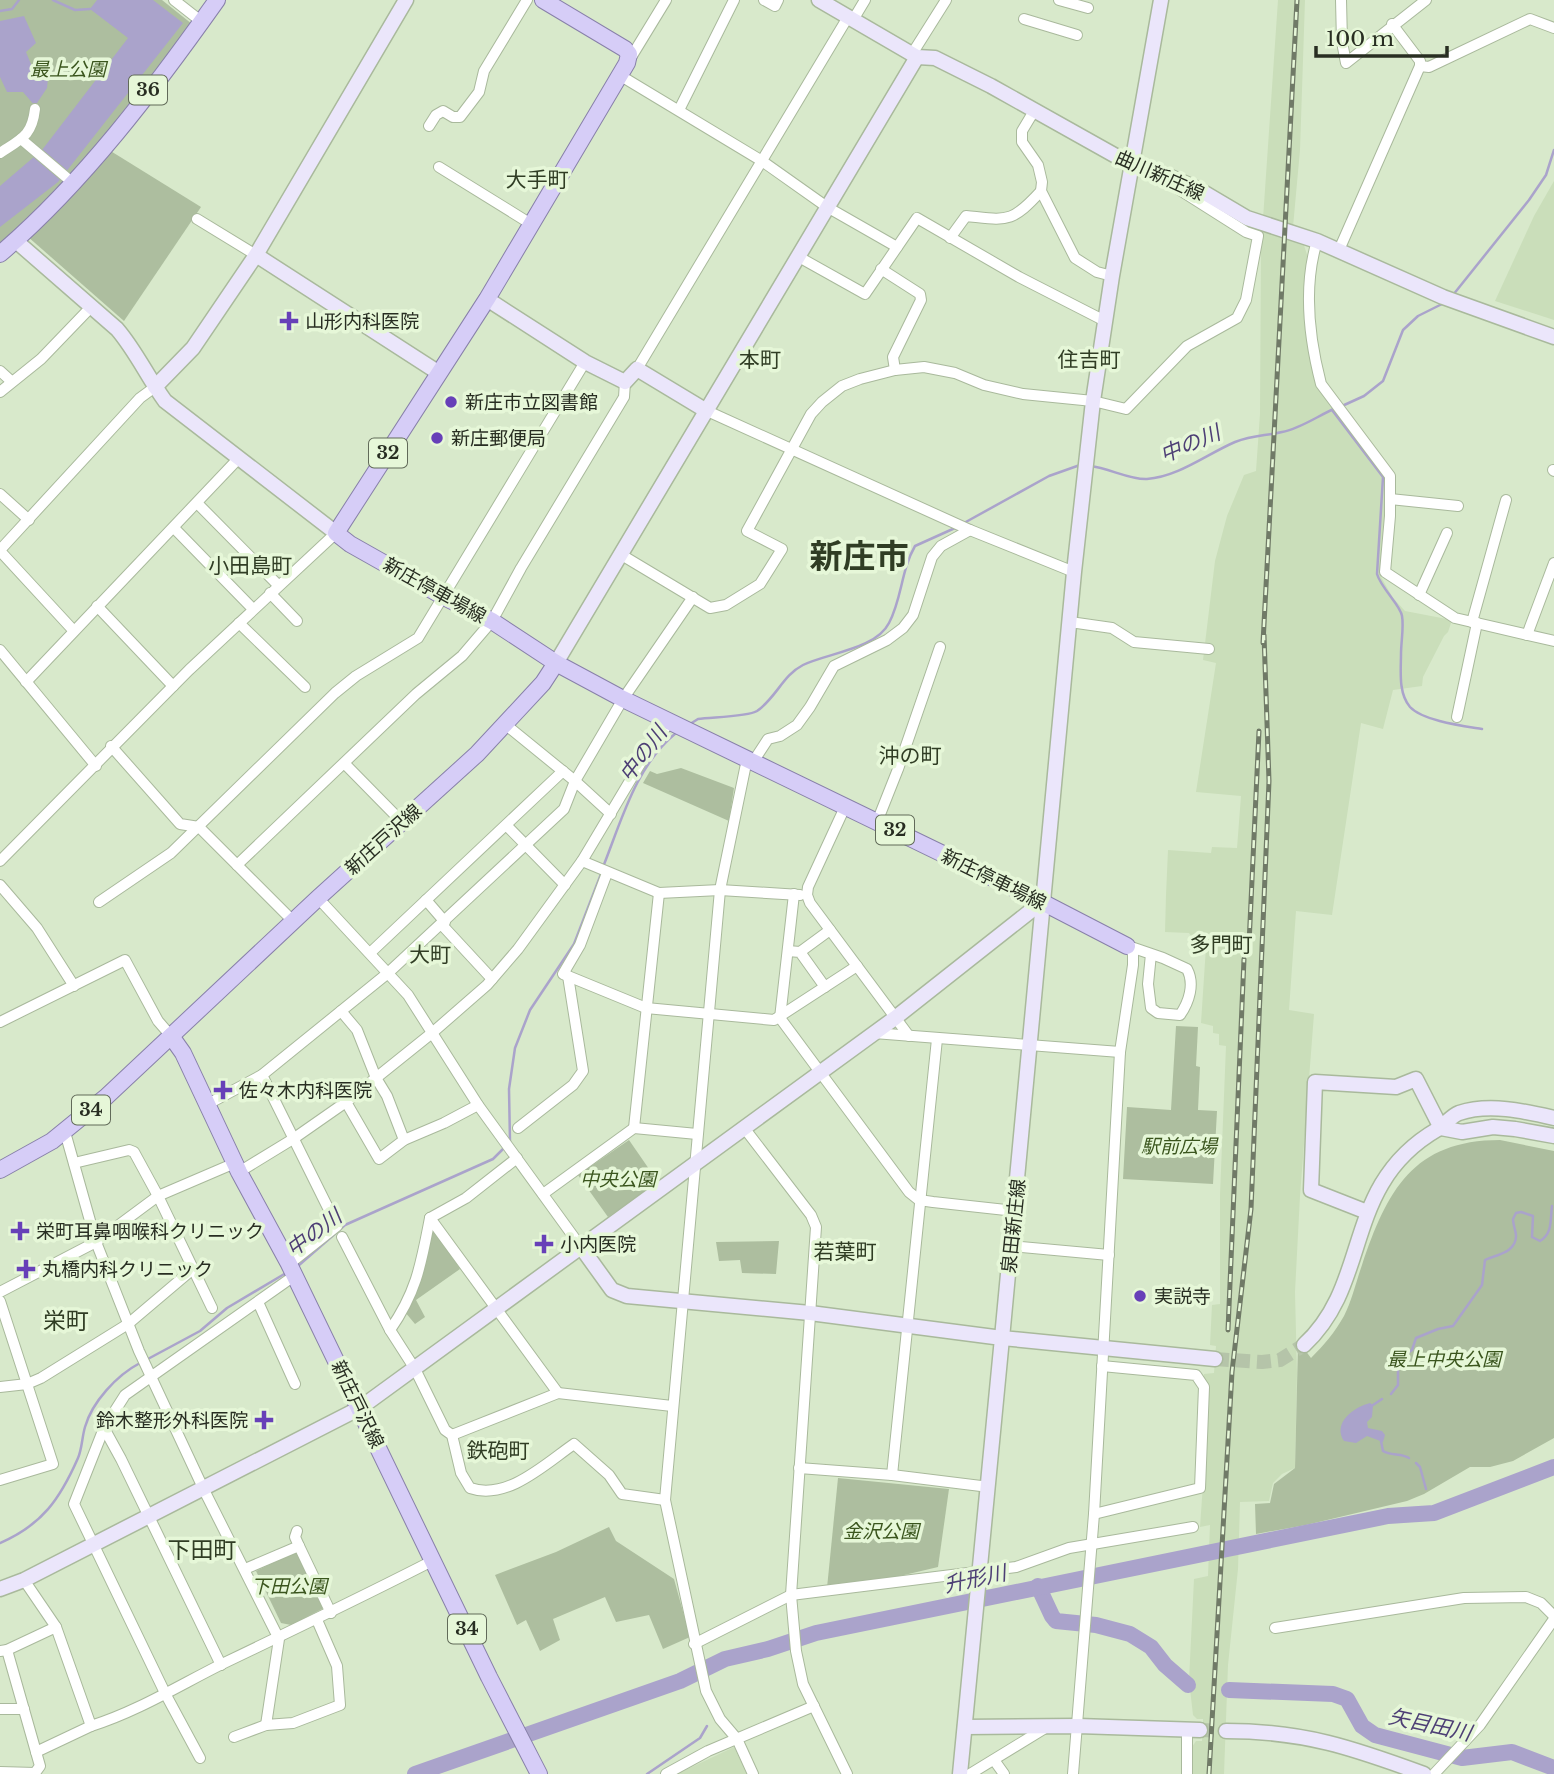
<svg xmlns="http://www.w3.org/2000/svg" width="1554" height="1774" font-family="'Libre Baskerville','Noto Sans JP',serif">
  <rect width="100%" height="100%" fill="#d8e9cb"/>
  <g fill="#cadeba">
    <polygon points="1278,0 1305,0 1300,150 1292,238 1303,242 1309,261 1314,370 1384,474 1387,483 1381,577 1393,598 1405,611 1452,620 1448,632 1444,636 1423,677 1422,686 1393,690 1383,729 1361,723 1332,915 1296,911 1289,1010 1314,1014 1300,1196 1295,1292 1297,1374 1295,1468 1282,1474 1273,1483 1269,1501 1240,1502 1238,1569 1228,1665 1224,1774 1193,1774 1192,1747 1196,1741 1202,1741 1203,1719 1197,1719 1193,1715 1189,1680 1194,1579 1208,1576 1210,1525 1200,1527 1208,1413 1202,1393 1204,1374 1214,1373 1216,1346 1210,1345 1212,1305 1220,1304 1220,1195 1226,1046 1219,1045 1219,1034 1213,1033 1213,1026 1201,1023 1206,947 1193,939 1189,933 1165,932 1166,895 1168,850 1211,853 1212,847 1237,848 1241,796 1196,792 1216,663 1203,660 1215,561 1227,516 1244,475 1256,471 1260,414 1261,248"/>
    <polygon points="1554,181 1554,320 1495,301 1534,216"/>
    <polygon points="734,1747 747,1774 677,1774"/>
  </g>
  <g fill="#adbe9f">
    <polygon points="0,0 162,0 192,24 59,193 0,243"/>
    <polygon points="109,150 201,207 124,321 27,236"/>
    <polygon points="681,768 734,788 729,821 643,783 650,771 657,774"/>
    <polygon points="1176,1026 1198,1027 1196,1066 1200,1067 1198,1110 1217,1111 1213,1184 1123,1179 1127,1107 1171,1110"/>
    <polygon points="629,1140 658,1182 608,1217 578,1175"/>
    <path d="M 1500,1140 L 1554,1151 L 1554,1438 L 1513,1461 L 1490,1467 L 1470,1467 L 1424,1494 L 1407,1501 L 1306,1525 L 1256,1534 L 1255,1504 L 1270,1503 L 1274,1484 L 1295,1468 L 1298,1346 L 1302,1346 L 1311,1358 C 1324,1345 1335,1332 1344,1316 C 1352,1300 1356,1282 1362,1265 C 1387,1191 1413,1140 1500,1140 Z"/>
    <polygon points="434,1228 460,1269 416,1300 425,1317 415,1324 405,1312 430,1230"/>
    <polygon points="779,1241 776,1274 742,1273 740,1260 719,1261 716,1242"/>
    <polygon points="838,1478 949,1489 938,1567 841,1590 827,1588"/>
    <polygon points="609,1527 616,1541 674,1579 690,1637 663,1649 649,1615 616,1622 605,1597 553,1619 560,1640 540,1651 526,1620 517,1625 495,1575 556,1552"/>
    <polygon points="298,1551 322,1602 322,1609 291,1625 281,1623 256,1571"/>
  </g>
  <g fill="#aaa3cb">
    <polygon points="97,0 153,0 183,23 58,182 0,227 0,186 42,150 128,38 90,9"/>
    <polygon points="24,16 36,43 26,52 33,69 49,68 47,88 35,106 23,92 7,92 0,77 0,21"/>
    <path d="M 1370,1403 L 1373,1405 L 1372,1417 L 1367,1422 L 1368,1428 L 1382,1431 L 1385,1435 L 1383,1442 L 1367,1436 L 1356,1443 L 1344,1441 C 1332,1423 1354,1407 1370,1403 Z"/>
  </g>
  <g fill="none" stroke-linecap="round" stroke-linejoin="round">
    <g stroke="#aaa3cb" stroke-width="2.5">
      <polyline points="53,0 75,10 90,9"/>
      <polyline points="0,11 12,9 19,0"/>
      <polyline points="1453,295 1529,200 1546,175 1554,150"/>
      <polyline points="1342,406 1364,396 1383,381 1403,330 1418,316 1442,304"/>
      <path d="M 1332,410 L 1383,477 L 1377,574 C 1381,588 1401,606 1402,616 C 1404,627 1401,642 1401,654 C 1401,670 1398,693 1410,707 C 1423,721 1464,726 1482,729"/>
      <path d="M 1090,466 C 1109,468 1130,480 1147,479 C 1178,477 1207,454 1235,442 C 1253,435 1265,436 1282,432 C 1300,429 1319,415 1336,408"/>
      <polyline points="964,523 1049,476 1080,465"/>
      <path d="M 690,724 L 698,719 C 712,717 747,717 757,711 C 776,698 783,675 803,665 C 828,653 876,649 889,623 C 902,599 901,570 915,546 L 955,528"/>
      <path d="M 603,867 C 621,822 636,765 676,733"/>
      <polyline points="510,1142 509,1089 515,1048 530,1010 574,944 601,874"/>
      <polyline points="298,1266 345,1225 493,1159 505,1147"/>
      <polyline points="146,1360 200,1331 227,1308 286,1273"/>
      <path d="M 1391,1394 L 1398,1385 L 1398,1363 L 1401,1358 L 1412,1350 L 1416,1338 L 1438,1329 L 1453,1326 L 1482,1285 L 1485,1260 C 1495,1255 1516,1253 1516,1236 C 1516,1231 1513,1225 1513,1219 L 1516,1213 L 1521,1212 L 1533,1216 L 1532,1237 L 1540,1241 C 1553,1233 1550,1220 1552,1206"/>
      <polyline points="1370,1407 1382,1399"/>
      <path d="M 1381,1441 L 1383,1451 C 1391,1456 1401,1453 1409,1458"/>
      <polyline points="1416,1463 1420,1467 1426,1489"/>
      <path d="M 0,1543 C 42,1525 60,1499 78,1458 C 82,1449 82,1437 85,1427 C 92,1402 117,1375 140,1363"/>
      <polyline points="647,1774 700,1738 707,1726"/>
    </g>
    <g stroke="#aaa3cb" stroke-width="16">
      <polyline points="1038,1586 1052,1616 1056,1621 1096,1625 1130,1634 1151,1647 1165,1665 1188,1685"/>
      <polyline points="1229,1690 1333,1694 1347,1699 1362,1726 1375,1735 1462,1758 1512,1752 1554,1768"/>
      <polyline points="415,1774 680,1681 725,1659 768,1649 816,1633 1388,1516 1434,1513 1554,1467"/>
    </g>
    <g stroke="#b5c4a9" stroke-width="14" stroke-dasharray="14 7" stroke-linecap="butt">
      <polyline points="1215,1359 1262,1362 1280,1360 1304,1345"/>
      <polyline points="1200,1730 1226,1731"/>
    </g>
    <defs>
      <g id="street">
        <polyline points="174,0 202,22"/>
        <polyline points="764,0 775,6 778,0"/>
        <polyline points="1059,0 1088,8"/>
        <polyline points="1341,0 1342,42 1346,63 1426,0"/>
        <polyline points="1024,19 1077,35"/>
        <polyline points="853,20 865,0"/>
        <polyline points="1392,24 1420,61 1420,66"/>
        <polyline points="912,54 946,0"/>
        <polyline points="630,59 666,0"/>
        <polyline points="1420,66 1429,67 1530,19 1554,28"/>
        <polyline points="621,76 762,161 827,207 897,247"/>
        <polyline points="679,110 734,0"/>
        <polyline points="1034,111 1022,131 1022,142 1038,165 1042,182 1041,191 1075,258 1097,272 1112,276"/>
        <polyline points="429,126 436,115 443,111 453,117 460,117 479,92 484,71 527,0"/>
        <polyline points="21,139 73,183"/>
        <path d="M 0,153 C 21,139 32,136 35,109"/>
        <polyline points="439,167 531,224"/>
        <polyline points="197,219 256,255"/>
        <path d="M 950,238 L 966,216 C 1007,220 1011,224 1041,191"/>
        <path d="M 1317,241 C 1303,287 1309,338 1321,384 L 1390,476 L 1390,516 L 1385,572 L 1455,618 L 1554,641"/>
        <polyline points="1339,250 1420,66"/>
        <polyline points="797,256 865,294 917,218 1019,277 1105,321"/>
        <polyline points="881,269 920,294 921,300 893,357 895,370"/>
        <polyline points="637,369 848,17"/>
        <polyline points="0,371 11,381"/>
        <polyline points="0,392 41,359 92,306"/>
        <polyline points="705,410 970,530 1074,572"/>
        <polyline points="1553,470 1554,471"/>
        <polyline points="0,494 29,520"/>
        <polyline points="1390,499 1458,506"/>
        <polyline points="197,503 278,585"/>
        <polyline points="174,528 253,609"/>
        <polyline points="0,550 140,398 155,387"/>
        <polyline points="0,551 73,630"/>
        <polyline points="620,554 710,608 726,605 760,584 782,549 747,531 811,414 822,402 842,386 860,379 895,370 924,367 955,373 984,385 1023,394 1093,401 1126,409 1187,346 1237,318 1246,300 1258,236 1246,232 1175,187 1168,177"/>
        <polyline points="270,593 297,621"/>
        <polyline points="1419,595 1447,533"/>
        <polyline points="97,606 173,686"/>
        <polyline points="1070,622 1112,628 1134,642 1209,649"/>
        <polyline points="1472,622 1506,500"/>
        <polyline points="239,623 305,687"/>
        <polyline points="1527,635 1554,563"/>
        <polyline points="0,650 96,766"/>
        <polyline points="26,682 238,459"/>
        <polyline points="1457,717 1477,623"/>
        <polyline points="506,725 575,781 611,814"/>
        <polyline points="111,746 180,824 199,827 293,921"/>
        <polyline points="747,759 720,890 665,1500 706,1691 720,1719 737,1739 753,1774"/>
        <polyline points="753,762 768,739 780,736 797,725 810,707 834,666 887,640 903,628 913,615 932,557 941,546 970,530"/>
        <polyline points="345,764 401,821"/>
        <polyline points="845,807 808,887 807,895 810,903 909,1036"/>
        <polyline points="877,822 898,769 940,647"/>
        <polyline points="507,826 565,885"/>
        <polyline points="0,861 189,670 336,533"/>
        <polyline points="582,861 659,893 720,890 800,895"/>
        <polyline points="237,865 416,694 462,656 492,621 521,568 624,397 625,382"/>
        <polyline points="607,873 580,945 563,974 646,1008 774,1020 857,966"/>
        <polyline points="0,885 37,928 74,986"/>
        <polyline points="794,894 780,1018 909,1192 919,1200 933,1202 1015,1211"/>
        <polyline points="318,898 408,995 478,1105 581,1247"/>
        <polyline points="426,900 445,922"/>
        <polyline points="99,902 171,853 335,693 356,676 418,638 585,362"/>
        <polyline points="442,925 492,979"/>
        <path d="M 1128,946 L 1163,958 L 1187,969 C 1195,984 1189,1002 1180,1015 L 1158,1013 L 1151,1008 L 1148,984 L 1151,954"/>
        <polyline points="788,951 800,952 825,987"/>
        <polyline points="800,952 830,930"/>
        <polyline points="370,953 563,771"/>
        <polyline points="341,1011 357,1030 376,1078 387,1096 404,1140"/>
        <polyline points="0,1022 125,960 158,1021 171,1036"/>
        <polyline points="874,1033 1120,1052"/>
        <polyline points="262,1075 337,1226 289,1264"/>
        <polyline points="346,1102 379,1159 404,1140 444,1123 478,1105"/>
        <polyline points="208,1104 262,1075 388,973 564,809 575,781 623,699 693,597"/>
        <polyline points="518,1128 573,1085 583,1071 568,976"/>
        <polyline points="634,1128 659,893"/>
        <polyline points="745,1129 811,1215 816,1227 791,1595 796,1651 803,1684 847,1774"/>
        <polyline points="65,1132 96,1242 139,1351 204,1490 279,1639 266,1725 293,1723 340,1705 337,1666 317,1620"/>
        <polyline points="74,1163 129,1150 134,1152 158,1196 212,1308"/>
        <polyline points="239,1172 293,1139 346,1102 432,1033 487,985 518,949 582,861 643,759 670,721"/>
        <polyline points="543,1194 634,1128 697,1134"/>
        <polyline points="430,1218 558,1393"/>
        <polyline points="430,1218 466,1198 517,1158"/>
        <path d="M 342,1237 L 390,1330 L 415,1369 L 445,1430 L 452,1435 L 461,1473 L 470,1488 C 507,1501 545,1464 574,1444 L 609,1475 L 622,1494 L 665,1500"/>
        <polyline points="1011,1246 1109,1255"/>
        <polyline points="0,1292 96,1242 158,1196 235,1163"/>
        <polyline points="0,1301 53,1464 0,1480"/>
        <polyline points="258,1302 295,1384"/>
        <path d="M 390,1330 C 417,1291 421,1264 430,1218"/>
        <polyline points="0,1387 27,1384 41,1378 128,1324 193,1269"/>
        <polyline points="104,1428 121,1459 221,1665"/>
        <polyline points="452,1435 558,1393 672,1406"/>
        <polyline points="799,1468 892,1475 989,1487"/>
        <polyline points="892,1475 937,1039"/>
        <polyline points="1094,1514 1200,1488 1204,1387 1196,1375 1102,1366"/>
        <polyline points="297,1531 295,1537 299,1546 331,1613"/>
        <polyline points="245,1569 299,1546"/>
        <path d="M 24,1580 L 56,1627 L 91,1726 C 138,1711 178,1686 222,1664 C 293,1630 364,1596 434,1560"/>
        <polyline points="1275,1628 1464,1598 1526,1597 1541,1603 1554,1616"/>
        <polyline points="694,1644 791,1595 1016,1567 1069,1548 1193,1527"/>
        <polyline points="0,1651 7,1650 56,1627"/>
        <polyline points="0,1709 24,1709"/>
        <polyline points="1187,1730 1187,1774"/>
        <polyline points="234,1737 266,1725"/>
        <polyline points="36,1752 91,1726"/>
        <polyline points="200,1758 166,1695 74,1504 104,1428 125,1395 294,1276"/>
        <polyline points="994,1760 1004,1774"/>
        <polyline points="0,1772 35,1773 40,1766 7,1650"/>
        <polyline points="666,1774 708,1751 814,1706"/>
        <polyline points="970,1774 1047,1727"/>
        <polyline points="1073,1774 1094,1514 1120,1052 1133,965 1133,953 1127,946"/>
        <polyline points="1434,1774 1480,1725 1554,1619"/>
      </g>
      <g id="secondary">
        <polyline points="819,0 917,57 935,58 991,86 1132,165 1166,175 1198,189 1247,218 1317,241 1443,297 1554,337"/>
        <polyline points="1161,0 1112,276 1093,401 1074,572 1002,1338 1215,1359"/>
        <path d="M 16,241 L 117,329 C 136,351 148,378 165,401 L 336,533"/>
        <polyline points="256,255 439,373"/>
        <polyline points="487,299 585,362 625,382 637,369 705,410"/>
        <polyline points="155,387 193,348 256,255 406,0"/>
        <polyline points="556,663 917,57"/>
        <polyline points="1441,1128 1462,1132 1493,1127 1515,1129 1554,1136"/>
        <polyline points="1367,1212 1311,1190 1315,1082 1396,1087 1416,1079 1441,1128"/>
        <polyline points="581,1247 612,1290 627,1296 810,1313 1002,1338 960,1774"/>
        <path d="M 1304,1345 C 1373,1281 1341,1185 1438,1129 C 1445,1125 1451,1116 1459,1113 C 1489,1103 1524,1111 1554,1118"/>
        <polyline points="0,1589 24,1580 360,1408 895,1018 1042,902"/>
        <polyline points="965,1727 1078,1726 1200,1730"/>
        <path d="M 1226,1731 C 1304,1731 1353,1748 1424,1774"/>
      </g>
      <g id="primary">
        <polyline points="543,0 625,49 629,54 627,63 487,299 336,533 350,544 444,597 492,621 556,663 623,699 1042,902 1127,946"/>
        <path d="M 0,254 C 83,183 154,89 217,0"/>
        <polyline points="171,1036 183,1053 239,1172 289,1264 489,1677 539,1774"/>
        <polyline points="0,1170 52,1141 106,1097 318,898 477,754 543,683 556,663"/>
      </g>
    </defs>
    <use href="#street" stroke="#a9b99c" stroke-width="12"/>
    <use href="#secondary" stroke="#a9b99c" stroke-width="17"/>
    <use href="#primary" stroke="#8880a9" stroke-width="18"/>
    <use href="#street" stroke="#fff" stroke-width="10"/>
    <use href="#secondary" stroke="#ebe6fb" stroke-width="14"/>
    <use href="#primary" stroke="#d6cdf7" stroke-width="16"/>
    <defs>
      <g id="rail">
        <polyline points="1263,643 1297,0"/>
        <polyline points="1249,944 1259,731"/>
        <polyline points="1228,1330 1244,959"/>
        <polyline points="1209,1774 1232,1372 1251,1209 1269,781 1264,635"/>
      </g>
    </defs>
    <use href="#rail" stroke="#707a67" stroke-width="5"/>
    <use href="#rail" stroke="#e6f7d8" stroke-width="2.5" stroke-dasharray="8" stroke-linecap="butt"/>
  </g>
  <g fill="#6740b8" stroke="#e6f7d8" stroke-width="2.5">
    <path d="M285.5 310.5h7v7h7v7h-7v7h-7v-7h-7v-7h7z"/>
    <circle cx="451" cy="402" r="7"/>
    <circle cx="437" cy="438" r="7"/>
    <path d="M219.5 1079.5h7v7h7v7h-7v7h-7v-7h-7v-7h7z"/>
    <path d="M16.5 1220.5h7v7h7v7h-7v7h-7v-7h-7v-7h7z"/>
    <path d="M540.5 1233.5h7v7h7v7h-7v7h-7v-7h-7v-7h7z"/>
    <path d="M22.5 1258.5h7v7h7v7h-7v7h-7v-7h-7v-7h7z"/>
    <circle cx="1140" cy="1296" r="7"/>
    <path d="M260.5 1409.5h7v7h7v7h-7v7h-7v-7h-7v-7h7z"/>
  </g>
  <g text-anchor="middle" stroke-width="7" stroke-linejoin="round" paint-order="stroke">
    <g fill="#e6f7d8" stroke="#616a59" stroke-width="2">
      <rect x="129" y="75.5" width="38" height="29" rx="5"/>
      <rect x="369" y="438.5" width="38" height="29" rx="5"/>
      <rect x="876" y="815.5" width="38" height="29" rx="5"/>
      <rect x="72" y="1095.5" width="38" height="29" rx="5"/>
      <rect x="448" y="1614.5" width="38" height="29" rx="5"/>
    </g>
    <g font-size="18" font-weight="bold" fill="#282e22">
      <text x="148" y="96">36</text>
      <text x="388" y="459">32</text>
      <text x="895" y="836">32</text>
      <text x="91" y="1116">34</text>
      <text x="467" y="1635">34</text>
    </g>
    <g font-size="19" font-style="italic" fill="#3a551d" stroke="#e6f7d8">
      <text x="68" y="76">最上公園</text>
      <text x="1179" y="1153">駅前広場</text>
      <text x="618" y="1186">中央公園</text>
      <text x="1444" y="1366">最上中央公園</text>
      <text x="881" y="1538">金沢公園</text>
      <text x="289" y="1593">下田公園</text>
    </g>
    <g font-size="19" fill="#282e22" stroke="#e6f7d8">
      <text transform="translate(1160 175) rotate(24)" y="7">曲川新庄線</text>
      <text transform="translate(435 590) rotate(29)" y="7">新庄停車場線</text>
      <text transform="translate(383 839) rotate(-42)" y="7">新庄戸沢線</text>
      <text transform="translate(994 879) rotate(26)" y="7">新庄停車場線</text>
      <text transform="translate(1013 1226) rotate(-84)" y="7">泉田新庄線</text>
      <text transform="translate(358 1404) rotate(64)" y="7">新庄戸沢線</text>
    </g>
    <g font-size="19" fill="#282e22" stroke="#e6f7d8" text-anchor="start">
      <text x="305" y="328">山形内科医院</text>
      <text x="465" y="409">新庄市立図書館</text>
      <text x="451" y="445">新庄郵便局</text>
      <text x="239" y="1097">佐々木内科医院</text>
      <text x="36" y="1238">栄町耳鼻咽喉科クリニック</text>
      <text x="560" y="1251">小内医院</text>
      <text x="42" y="1276">丸橋内科クリニック</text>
      <text x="1154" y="1303">実説寺</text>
      <text x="248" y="1427" text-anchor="end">鈴木整形外科医院</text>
    </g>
    <g font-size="21" fill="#303d24" stroke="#e6f7d8">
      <text x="537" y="187">大手町</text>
      <text x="760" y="367">本町</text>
      <text x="1089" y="367">住吉町</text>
      <text x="250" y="573">小田島町</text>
      <text x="910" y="763">沖の町</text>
      <text x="1221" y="952">多門町</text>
      <text x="430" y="962">大町</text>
      <text x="845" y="1259">若葉町</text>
      <text x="498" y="1458">鉄砲町</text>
    </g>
    <g font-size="21" font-style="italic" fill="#4d3f75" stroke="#e6f7d8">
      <text transform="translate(1190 444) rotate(-23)" y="7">中の川</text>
      <text transform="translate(643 754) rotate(-53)" y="7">中の川</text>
      <text transform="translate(314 1233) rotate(-37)" y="7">中の川</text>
      <text transform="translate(975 1579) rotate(-12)" y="7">升形川</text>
      <text transform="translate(1430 1725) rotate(12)" y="7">矢目田川</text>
    </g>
    <g font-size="23" fill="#303d24" stroke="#e6f7d8">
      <text x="66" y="1329">栄町</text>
      <text x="202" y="1558">下田町</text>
    </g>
    <g font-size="33" font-weight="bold" fill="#303d24" stroke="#e6f7d8">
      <text x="859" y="568">新庄市</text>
    </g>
  </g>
  <path d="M1316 46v10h131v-10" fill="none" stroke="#282e22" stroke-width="3.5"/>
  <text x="1326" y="46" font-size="21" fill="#282e22" stroke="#e6f7d8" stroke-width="5" paint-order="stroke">100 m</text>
</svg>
